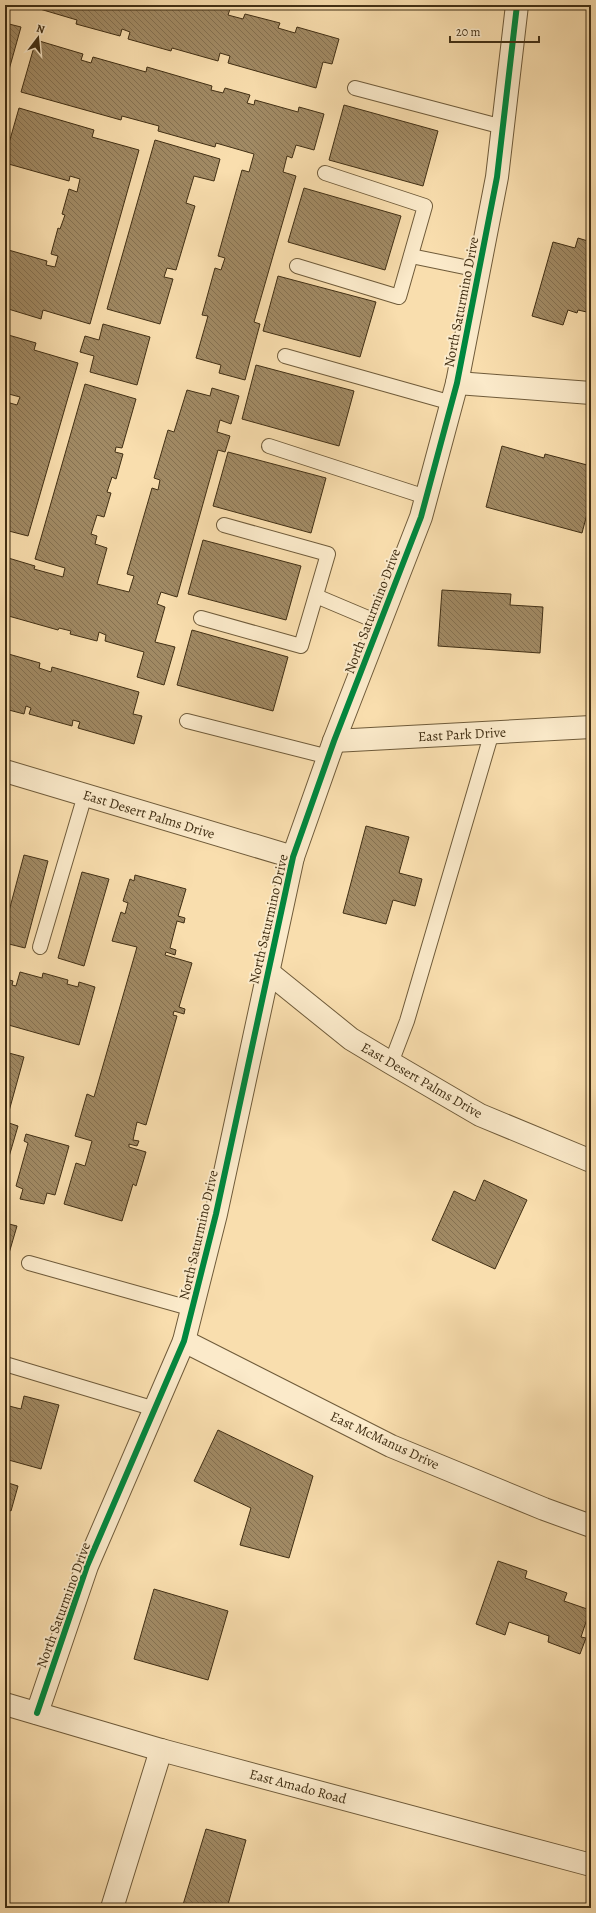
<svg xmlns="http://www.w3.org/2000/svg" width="596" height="1913" font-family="Alegreya,serif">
  <defs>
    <pattern id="building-back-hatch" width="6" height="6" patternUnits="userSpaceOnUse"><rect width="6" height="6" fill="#a18a64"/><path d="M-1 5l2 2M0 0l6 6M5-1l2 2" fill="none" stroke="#857151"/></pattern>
  </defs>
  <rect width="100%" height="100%" fill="#f9deae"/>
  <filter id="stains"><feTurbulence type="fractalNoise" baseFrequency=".005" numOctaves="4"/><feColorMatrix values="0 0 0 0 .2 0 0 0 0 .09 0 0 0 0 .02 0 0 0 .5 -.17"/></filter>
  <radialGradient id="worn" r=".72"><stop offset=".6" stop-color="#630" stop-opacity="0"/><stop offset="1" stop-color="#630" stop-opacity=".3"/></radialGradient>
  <g fill="url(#building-back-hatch)" stroke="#412f14">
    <polygon points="33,5 215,5 230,9 228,15 243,19 245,14 280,23 278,28 295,33 297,27 339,39 332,64 323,62 316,88 228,63 230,56 220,53 218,61 172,48 171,51 128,39 130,32 122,29 120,36 76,24 77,20 33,7"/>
    <polygon points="5,23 21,27 5,84"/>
    <polygon points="36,40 83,54 81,60 91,63 93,57 146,72 147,67 212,86 211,90 223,93 225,88 250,95 247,103 254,105 255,100 298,112 299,107 324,114 314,150 296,145 292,158 287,156 283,172 296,176 254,322 260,324 245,380 219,373 221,365 196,358 208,316 202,315 215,268 221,270 225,258 218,256 242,170 249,172 254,154 216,143 215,147 158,131 159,126 122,116 121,120 21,92"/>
    <polygon points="344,105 438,131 423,186 329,160"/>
    <polygon points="19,108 94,130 92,137 139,150 90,324 43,310 41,319 5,308 5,249 47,261 46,265 55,267 58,256 51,254 58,228 60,229 65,215 62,214 69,189 77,192 80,179 70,176 69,181 5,163 5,157"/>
    <polygon points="155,140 220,159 214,181 194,176 186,203 195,206 176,270 167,268 164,277 173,279 160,324 107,309"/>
    <polygon points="304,188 401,216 385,270 288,242"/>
    <polygon points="578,238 591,242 591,313 578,310 577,313 568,310 563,325 532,316 553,242 575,248"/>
    <polygon points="278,276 376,302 360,357 263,331"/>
    <polygon points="103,324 150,337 137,385 90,372 94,356 80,352 85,336 99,340"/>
    <polygon points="5,334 36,343 34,350 78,363 28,536 5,530 5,422 10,403 17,405 20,397 5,393"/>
    <polygon points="256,365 354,391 339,446 242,419"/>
    <polygon points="85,384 136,399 122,448 116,447 115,452 123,454 116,479 112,477 107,492 111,493 104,517 97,515 91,534 97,536 95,544 107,548 97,584 129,592 134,576 127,574 152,488 158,490 160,480 154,478 168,430 174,432 187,390 210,396 212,388 239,396 231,424 220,420 217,432 230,436 225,452 218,450 177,597 161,592 157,604 165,607 155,642 175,647 164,685 137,677 144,652 105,641 106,635 99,632 97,641 70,634 71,631 59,628 58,630 5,615 5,557 35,566 34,569 63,577 65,568 35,559"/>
    <polygon points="502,446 544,458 545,454 591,466 591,499 582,533 486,507"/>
    <polygon points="228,452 326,478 311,533 213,506"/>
    <polygon points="203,540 301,566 286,620 188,594"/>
    <polygon points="442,590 511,594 510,605 543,607 540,653 438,646"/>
    <polygon points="192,630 288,657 273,711 177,685"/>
    <polygon points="5,653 40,663 39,668 51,672 52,667 139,692 133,714 142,716 134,744 78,728 80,722 73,720 72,726 29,714 31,708 26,706 24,714 5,709"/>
    <polygon points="366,826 409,837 399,873 422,879 415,906 393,900 386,924 343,913"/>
    <polygon points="24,855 48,861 25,948 5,943 5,926"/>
    <polygon points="82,872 109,879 84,966 58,958"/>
    <polygon points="135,875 186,889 178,916 185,918 184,923 177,921 170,948 176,950 175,955 166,952 165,955 192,963 179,1007 185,1009 184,1014 174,1011 173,1015 177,1016 146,1125 137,1122 133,1140 139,1141 137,1146 129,1144 129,1147 146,1152 136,1186 133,1184 122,1221 64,1204 76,1163 85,1166 92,1141 75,1136 87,1094 94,1097 137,947 112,941 121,912 125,914 128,903 123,901 130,879 134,881"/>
    <polygon points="20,972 42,978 43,973 68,980 67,984 78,987 79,982 95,987 79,1045 5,1024 5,979 13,981 12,985 16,986"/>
    <polygon points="5,1052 24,1057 6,1122 18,1126 6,1167"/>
    <polygon points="26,1134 69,1146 55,1195 47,1193 44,1204 20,1199 23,1189 16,1186 28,1143 24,1141"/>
    <polygon points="484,1180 527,1200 495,1269 432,1240 454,1191 475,1201"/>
    <polygon points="5,1223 17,1226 5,1267"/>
    <polygon points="24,1396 59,1405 41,1469 5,1459 5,1405 21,1409"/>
    <polygon points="218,1430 313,1476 289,1558 240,1545 251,1508 194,1481"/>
    <polygon points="5,1482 18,1486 11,1511 9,1510 6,1520 9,1521 5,1536"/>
    <polygon points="498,1561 527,1571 525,1578 567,1593 564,1601 590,1610 581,1637 586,1638 580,1654 548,1642 549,1636 509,1622 505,1635 476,1624"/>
    <polygon points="154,1589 228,1611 208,1680 134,1659"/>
    <polygon points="206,1829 246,1840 227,1908 182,1908"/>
  </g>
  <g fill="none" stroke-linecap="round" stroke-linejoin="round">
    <defs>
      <g id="lane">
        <polyline points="355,88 503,127"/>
        <polyline points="411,256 479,270"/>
        <polyline points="297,266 399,297 425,206 325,173"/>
        <polyline points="285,356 452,403"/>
        <polyline points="269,446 426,497"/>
        <polyline points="316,596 380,623"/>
        <polyline points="201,618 301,646 328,554 224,525"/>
        <polyline points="187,721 329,757"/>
        <polyline points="40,947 85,795"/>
        <polyline points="391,1063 407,1021 492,732"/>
        <polyline points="29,1263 193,1309"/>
        <polyline points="5,1364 155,1409"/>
      </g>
      <g id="street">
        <polyline points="457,383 591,393"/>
        <polyline points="334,741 591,727"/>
        <polyline points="5,771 293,857"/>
        <polyline points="268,972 351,1039 391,1063 480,1115 591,1161"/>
        <polyline points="184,1341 391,1446 544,1509 591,1526"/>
        <polyline points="5,1704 161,1750 591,1865"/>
        <polyline points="37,1713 87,1566 184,1341 216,1214 293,857 334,741 421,517 457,383 497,177 517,5"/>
        <polyline points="112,1908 161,1750"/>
      </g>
    </defs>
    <use href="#lane" stroke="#6f5b3a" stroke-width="16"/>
    <use href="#street" stroke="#6f5b3a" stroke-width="24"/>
    <use href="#lane" stroke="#fbeaca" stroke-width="14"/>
    <use href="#street" stroke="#fbeaca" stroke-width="22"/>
    <defs>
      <polyline id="cycleway" points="37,1713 87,1566 184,1341 216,1214 293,857 334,741 421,517 457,383 497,177 517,5"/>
    </defs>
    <use href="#cycleway" stroke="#fbeaca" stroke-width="8"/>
    <use href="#cycleway" stroke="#00873e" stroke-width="6"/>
  </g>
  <g text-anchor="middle" stroke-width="4" stroke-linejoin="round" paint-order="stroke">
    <g font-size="14" fill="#412f14" stroke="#fbeaca">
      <text transform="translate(461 302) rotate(-79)" y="5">North Saturmino Drive</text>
      <text transform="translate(372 611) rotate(-69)" y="5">North Saturmino Drive</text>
      <text transform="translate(462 734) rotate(-3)" y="5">East Park Drive</text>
      <text transform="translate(149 814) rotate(17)" y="5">East Desert Palms Drive</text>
      <text transform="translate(268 919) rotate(-77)" y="5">North Saturmino Drive</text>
      <text transform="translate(422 1080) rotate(30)" y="5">East Desert Palms Drive</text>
      <text transform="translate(198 1235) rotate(-77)" y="5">North Saturmino Drive</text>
      <text transform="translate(385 1440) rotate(25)" y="5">East McManus Drive</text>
      <text transform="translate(63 1605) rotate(-70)" y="5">North Saturmino Drive</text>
      <text transform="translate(298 1786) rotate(15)" y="5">East Amado Road</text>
    </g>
  </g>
  <rect width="596" height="1913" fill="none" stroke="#f9deae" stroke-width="20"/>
  <rect x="6" y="6" width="584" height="1901" fill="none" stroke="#412f14" stroke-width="2"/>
  <rect x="10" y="10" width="576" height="1893" fill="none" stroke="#412f14"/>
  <g transform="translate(38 38) rotate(16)" stroke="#fbeaca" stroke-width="3" paint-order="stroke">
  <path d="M0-3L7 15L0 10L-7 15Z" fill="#412f14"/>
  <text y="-6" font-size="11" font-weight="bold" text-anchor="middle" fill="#412f14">N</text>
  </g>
  <path d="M450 36v6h89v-6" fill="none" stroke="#412f14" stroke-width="2"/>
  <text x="456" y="36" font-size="12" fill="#412f14" stroke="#fbeaca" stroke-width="3" paint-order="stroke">20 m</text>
  <rect width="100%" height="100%" filter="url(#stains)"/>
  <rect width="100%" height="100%" fill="url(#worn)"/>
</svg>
